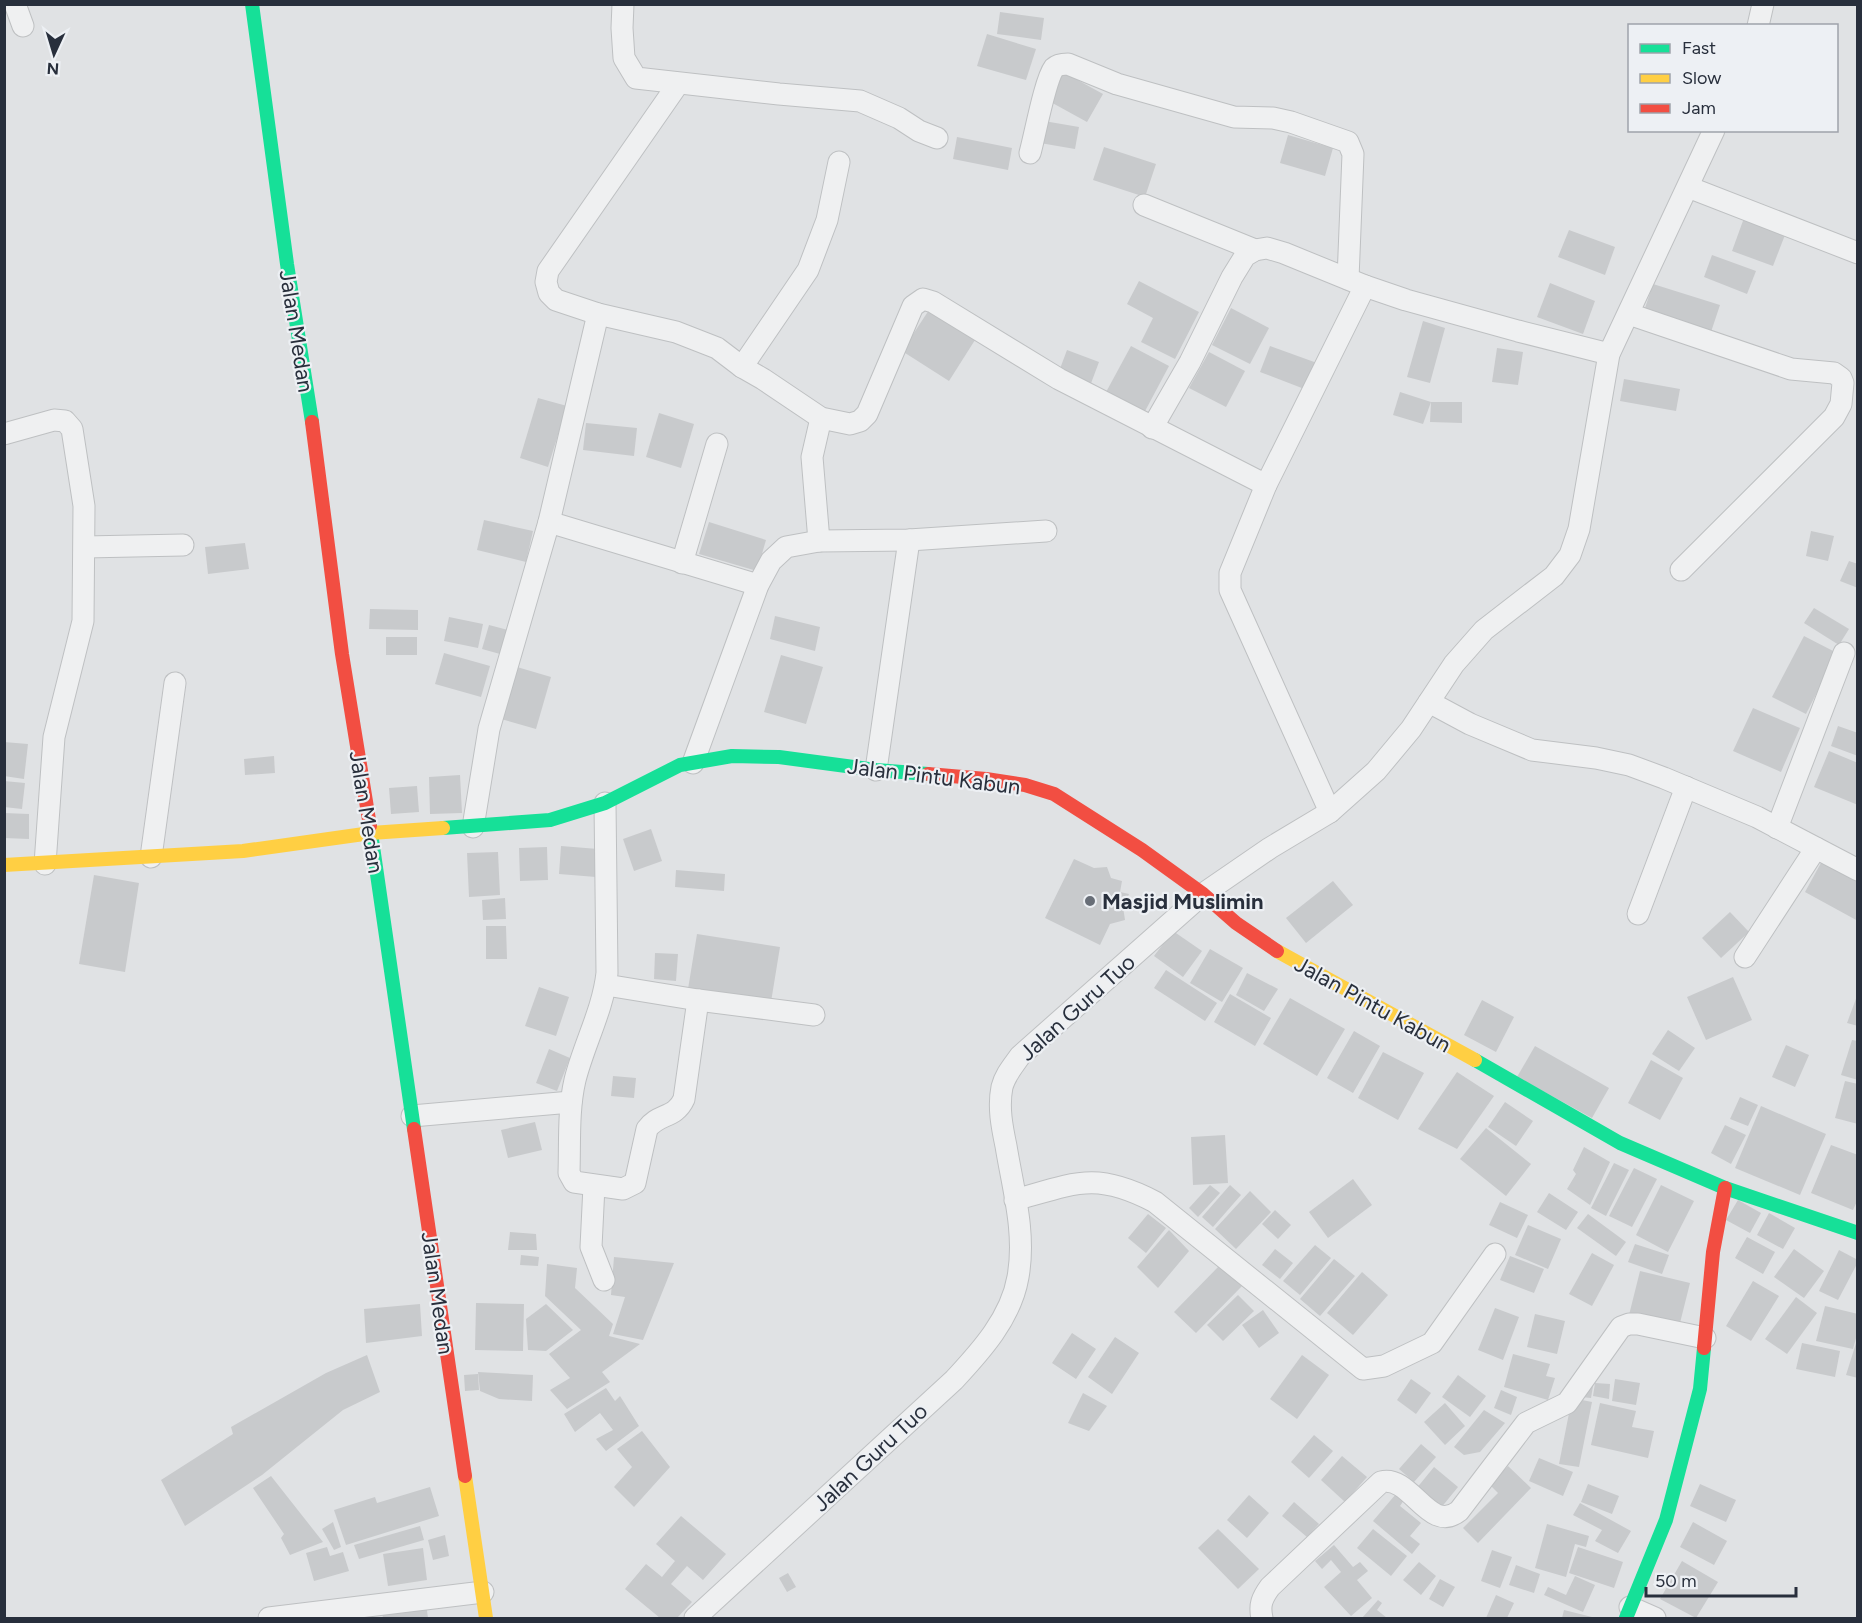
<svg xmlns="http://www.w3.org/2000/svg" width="1862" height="1623" font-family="Figtree,sans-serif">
  <rect width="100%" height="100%" fill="#e0e2e4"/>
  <g fill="#c8cacc">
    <polygon points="1000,12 1044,18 1041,40 997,34"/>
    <polygon points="987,34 1036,49 1026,80 977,66"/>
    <polygon points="1063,72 1103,94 1087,122 1047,100"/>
    <polygon points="1044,121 1079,127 1075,149 1040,143"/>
    <polygon points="1288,135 1333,148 1325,176 1280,163"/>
    <polygon points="957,137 1012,148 1008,170 953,159"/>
    <polygon points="1104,147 1156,164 1145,197 1093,180"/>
    <polygon points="1744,218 1785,235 1773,266 1732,251"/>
    <polygon points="1569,230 1615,247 1605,275 1558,257"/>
    <polygon points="1712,255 1756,271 1747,294 1704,277"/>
    <polygon points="1139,281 1199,312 1175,359 1141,342 1153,318 1127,304"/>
    <polygon points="1550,283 1595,301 1583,334 1537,317"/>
    <polygon points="1653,284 1720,305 1711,332 1644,311"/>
    <polygon points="1231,308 1269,328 1250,364 1212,345"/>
    <polygon points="929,310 975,340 949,381 902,351"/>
    <polygon points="1423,321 1445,328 1430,383 1407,377"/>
    <polygon points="1131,346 1169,366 1143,415 1105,394"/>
    <polygon points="1270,346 1317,363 1307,390 1260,372"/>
    <polygon points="1497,348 1523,352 1518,385 1492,382"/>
    <polygon points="1067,350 1099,362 1090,386 1058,374"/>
    <polygon points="1209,352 1245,371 1226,407 1189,388"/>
    <polygon points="1624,379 1680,389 1676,411 1620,401"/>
    <polygon points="1400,392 1431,402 1423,424 1393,415"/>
    <polygon points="538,398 567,406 548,467 520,458"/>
    <polygon points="1431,402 1462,402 1462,423 1430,422"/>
    <polygon points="659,413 694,424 681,468 646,457"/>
    <polygon points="586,423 637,428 634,456 583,450"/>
    <polygon points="484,520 533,531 526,562 477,550"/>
    <polygon points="709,522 766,540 757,571 699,554"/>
    <polygon points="1811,531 1834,536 1828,561 1806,556"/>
    <polygon points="245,543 249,569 208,574 205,547"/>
    <polygon points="1849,561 1858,564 1858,588 1840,581"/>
    <polygon points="1814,608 1849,629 1839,645 1804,623"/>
    <polygon points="370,609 418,610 418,630 369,629"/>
    <polygon points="775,616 820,627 815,651 770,639"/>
    <polygon points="449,617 483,624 478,648 444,641"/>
    <polygon points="489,625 508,630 500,654 482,649"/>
    <polygon points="1804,636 1837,653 1806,714 1772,697"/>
    <rect x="386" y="637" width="31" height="18"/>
    <polygon points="444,653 490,666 481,697 435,684"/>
    <polygon points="781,655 823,667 806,724 764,712"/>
    <polygon points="517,667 551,677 536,729 501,719"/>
    <polygon points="1753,708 1800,728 1781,772 1733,751"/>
    <polygon points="1838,726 1858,733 1858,756 1831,746"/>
    <polygon points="4,742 28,744 24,779 4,776"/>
    <polygon points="1829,751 1858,763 1858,805 1814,787"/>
    <polygon points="274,756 275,773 245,775 244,759"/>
    <polygon points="460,775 462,813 430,814 429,777"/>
    <polygon points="4,781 25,783 22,809 4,807"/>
    <polygon points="417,786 419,812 391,814 389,788"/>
    <polygon points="4,813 29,814 29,839 4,838"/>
    <polygon points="651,829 662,861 634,871 623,839"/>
    <polygon points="561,846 598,849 596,877 559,874"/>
    <polygon points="547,847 548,880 520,881 519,848"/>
    <polygon points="498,852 500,895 469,897 467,853"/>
    <polygon points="1074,859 1094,868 1107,867 1111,878 1122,881 1120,892 1129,894 1123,907 1125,920 1110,924 1100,945 1045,918"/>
    <polygon points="1822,861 1858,881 1858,921 1805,892"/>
    <polygon points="676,870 725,874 724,891 675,887"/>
    <polygon points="94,875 139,883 125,972 79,964"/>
    <polygon points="1333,881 1353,905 1306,943 1286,918"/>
    <polygon points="505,898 506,919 483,920 482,900"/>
    <polygon points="1730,912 1749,932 1721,958 1702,938"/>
    <polygon points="486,926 506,926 507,959 486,959"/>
    <polygon points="1173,931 1202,951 1183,977 1154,956"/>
    <polygon points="697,934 780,947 771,1002 688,989"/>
    <polygon points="1210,949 1243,968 1222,1002 1190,983"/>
    <polygon points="655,953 678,954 676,981 654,979"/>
    <polygon points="1166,970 1217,1003 1205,1021 1154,988"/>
    <polygon points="1247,973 1278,989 1264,1011 1236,995"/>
    <polygon points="1733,977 1752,1020 1706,1040 1687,997"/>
    <polygon points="539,987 569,997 556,1036 525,1026"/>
    <polygon points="1230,994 1271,1018 1255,1046 1214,1022"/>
    <polygon points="1857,996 1858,996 1858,1026 1847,1023"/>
    <polygon points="1290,998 1345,1029 1317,1076 1263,1044"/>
    <polygon points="1482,1000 1514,1017 1496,1052 1464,1035"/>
    <polygon points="1668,1030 1695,1048 1679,1071 1652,1054"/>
    <polygon points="1354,1031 1380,1046 1353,1093 1327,1078"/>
    <polygon points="1852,1040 1858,1041 1858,1080 1841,1075"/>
    <polygon points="1786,1045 1809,1055 1795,1087 1772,1077"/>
    <polygon points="1535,1046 1609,1088 1592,1118 1517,1077"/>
    <polygon points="549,1049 570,1058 557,1091 536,1083"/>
    <polygon points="1383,1052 1424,1073 1398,1120 1358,1098"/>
    <polygon points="1651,1060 1683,1078 1660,1120 1628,1103"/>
    <polygon points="1457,1072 1494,1096 1457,1149 1418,1129"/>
    <polygon points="613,1076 636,1078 634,1098 611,1096"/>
    <polygon points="1845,1081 1858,1084 1858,1124 1835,1118"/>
    <polygon points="1740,1097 1758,1105 1748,1126 1730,1119"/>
    <polygon points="1505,1102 1533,1121 1516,1146 1488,1127"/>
    <polygon points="1761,1106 1826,1134 1800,1195 1735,1168"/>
    <polygon points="535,1122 542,1150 508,1158 501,1130"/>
    <polygon points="1725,1125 1746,1135 1731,1164 1711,1153"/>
    <polygon points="1486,1128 1531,1164 1506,1196 1460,1159"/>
    <polygon points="1225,1135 1228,1183 1193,1185 1191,1137"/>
    <polygon points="1831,1145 1858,1155 1858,1199 1853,1210 1811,1193"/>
    <polygon points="1584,1147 1610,1162 1590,1205 1567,1189 1576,1174 1573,1170"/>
    <polygon points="1614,1163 1629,1170 1606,1216 1591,1208"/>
    <polygon points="1634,1168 1657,1179 1632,1227 1609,1216"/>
    <polygon points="1353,1179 1372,1205 1328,1238 1309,1212"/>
    <polygon points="1210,1185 1220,1193 1198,1217 1189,1208"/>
    <polygon points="1230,1185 1241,1195 1213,1227 1202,1217"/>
    <polygon points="1661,1185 1694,1201 1668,1252 1636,1235"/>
    <polygon points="1250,1191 1271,1212 1236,1249 1215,1229"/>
    <polygon points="1549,1193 1578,1212 1566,1230 1537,1212"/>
    <polygon points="1738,1200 1761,1213 1750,1233 1726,1220"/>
    <polygon points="1500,1202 1528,1215 1517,1238 1489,1225"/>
    <polygon points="1275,1210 1291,1225 1278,1239 1262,1224"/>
    <polygon points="1769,1213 1795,1228 1783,1249 1757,1235"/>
    <polygon points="1148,1214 1166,1228 1146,1253 1128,1238"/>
    <polygon points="1588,1214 1626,1242 1616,1256 1577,1228"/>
    <polygon points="1528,1225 1561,1239 1548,1269 1515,1255"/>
    <polygon points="1169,1230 1189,1251 1158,1288 1137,1267"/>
    <polygon points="510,1232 536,1234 537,1250 508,1250"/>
    <polygon points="1747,1237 1775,1252 1763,1274 1735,1258"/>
    <polygon points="1635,1244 1669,1255 1662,1274 1628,1262"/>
    <polygon points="1315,1245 1331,1258 1300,1295 1283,1281"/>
    <polygon points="1275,1249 1293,1263 1280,1279 1262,1265"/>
    <polygon points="1794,1249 1824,1271 1804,1298 1774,1277"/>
    <polygon points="1839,1250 1858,1260 1858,1262 1838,1300 1819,1291"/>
    <polygon points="1592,1253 1614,1265 1592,1306 1569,1294"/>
    <polygon points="521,1255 539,1257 538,1266 520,1265"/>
    <polygon points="1510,1256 1544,1269 1534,1293 1500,1280"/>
    <polygon points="614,1257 674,1263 643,1340 613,1334 625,1297 611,1295"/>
    <polygon points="1334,1259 1355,1276 1320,1316 1300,1299"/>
    <polygon points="547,1264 577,1268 575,1288 613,1324 609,1336 640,1344 602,1372 610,1382 567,1409 550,1390 570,1378 549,1354 581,1330 545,1296"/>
    <polygon points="1221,1264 1243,1285 1196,1333 1174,1312"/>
    <polygon points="1640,1271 1690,1283 1678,1331 1628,1319"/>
    <polygon points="1362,1272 1388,1295 1353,1335 1327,1313"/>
    <polygon points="1753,1281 1779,1296 1751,1341 1726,1326"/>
    <polygon points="1238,1295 1254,1311 1223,1341 1207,1325"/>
    <polygon points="1796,1297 1817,1313 1787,1354 1765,1339"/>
    <polygon points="476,1303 524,1304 523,1351 475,1350"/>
    <polygon points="420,1304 422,1336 366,1343 364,1309"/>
    <polygon points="546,1304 573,1330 546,1351 528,1350 526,1319"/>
    <polygon points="1825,1306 1858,1314 1858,1331 1853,1349 1816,1341"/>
    <polygon points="1495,1308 1519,1317 1503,1360 1478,1350"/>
    <polygon points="1263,1310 1279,1333 1259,1348 1242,1325"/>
    <polygon points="1535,1314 1565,1321 1557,1354 1527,1347"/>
    <polygon points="1072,1333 1096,1349 1076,1379 1052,1363"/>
    <polygon points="1115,1337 1139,1353 1112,1394 1088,1377"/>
    <polygon points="1857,1340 1858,1340 1858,1378 1846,1375"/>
    <polygon points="1802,1343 1840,1351 1835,1377 1796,1369"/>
    <polygon points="1513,1354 1550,1364 1546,1376 1555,1378 1548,1400 1504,1387"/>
    <polygon points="367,1355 380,1392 343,1410 262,1475 185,1526 161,1480 233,1434 231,1427 326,1373"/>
    <polygon points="1302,1355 1329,1375 1297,1419 1270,1399"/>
    <polygon points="478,1372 533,1375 532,1401 499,1399 480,1391"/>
    <polygon points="478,1374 479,1390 465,1391 464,1375"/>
    <polygon points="1458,1375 1486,1396 1470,1417 1442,1397"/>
    <polygon points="1411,1379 1431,1393 1416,1414 1397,1400"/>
    <polygon points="1615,1379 1640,1383 1636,1405 1612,1401"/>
    <polygon points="1595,1383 1610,1384 1609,1399 1593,1396"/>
    <polygon points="1582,1386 1593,1386 1591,1398 1581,1397"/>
    <polygon points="606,1388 615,1401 620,1396 639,1426 606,1451 596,1439 613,1430 600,1413 575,1432 564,1414"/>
    <polygon points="1501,1390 1517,1397 1511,1415 1494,1408"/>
    <polygon points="1083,1393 1107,1406 1089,1431 1068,1423"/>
    <polygon points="1572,1398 1592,1402 1579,1467 1559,1464"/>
    <polygon points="1445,1403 1465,1426 1445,1445 1424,1422"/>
    <polygon points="1600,1403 1636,1411 1632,1427 1654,1431 1648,1458 1591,1445"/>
    <polygon points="1484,1410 1505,1423 1480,1452 1464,1455 1454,1447"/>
    <polygon points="642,1431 670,1467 634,1507 614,1487 632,1467 617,1449"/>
    <polygon points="1314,1435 1333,1451 1309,1478 1291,1462"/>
    <polygon points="1421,1444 1436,1457 1414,1482 1399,1469"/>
    <polygon points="1342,1456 1367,1477 1345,1502 1321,1480"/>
    <polygon points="1539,1458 1573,1472 1563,1496 1529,1481"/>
    <polygon points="1508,1466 1531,1488 1478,1543 1463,1528 1498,1493 1490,1485"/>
    <polygon points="1434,1467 1458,1487 1440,1509 1416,1489"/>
    <polygon points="271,1476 323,1542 290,1555 281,1538 284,1534 253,1488"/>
    <polygon points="1588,1484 1619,1496 1612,1514 1581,1502"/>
    <polygon points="1700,1484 1736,1500 1726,1522 1690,1506"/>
    <polygon points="430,1487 439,1516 346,1545 334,1510 375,1497 377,1503"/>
    <polygon points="1396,1494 1404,1500 1400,1506 1421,1523 1410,1536 1420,1544 1412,1554 1373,1521"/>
    <polygon points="1249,1495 1269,1513 1247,1538 1227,1520"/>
    <polygon points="1294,1502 1319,1524 1307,1537 1282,1516"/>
    <polygon points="1580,1503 1631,1531 1618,1553 1595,1541 1602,1530 1573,1515"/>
    <polygon points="681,1516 726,1554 703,1580 687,1566 671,1584 692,1602 677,1618 660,1618 625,1589 646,1564 662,1577 675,1561 656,1544"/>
    <polygon points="333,1522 341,1547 334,1550 322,1529"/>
    <polygon points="1693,1522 1727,1541 1714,1565 1680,1547"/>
    <polygon points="1547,1524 1589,1536 1586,1547 1575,1544 1566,1577 1535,1568"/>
    <polygon points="420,1526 424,1540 359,1559 354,1545"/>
    <polygon points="1218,1529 1259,1569 1238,1589 1198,1548"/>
    <polygon points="1373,1529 1407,1556 1391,1576 1357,1548"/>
    <polygon points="445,1535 449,1556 433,1560 428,1540"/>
    <polygon points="1334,1545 1353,1567 1360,1562 1368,1571 1357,1580 1372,1598 1351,1616 1324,1587 1341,1572 1331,1560 1322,1569 1315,1561"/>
    <polygon points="327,1547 330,1556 343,1552 349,1571 314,1581 306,1553"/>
    <polygon points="1578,1547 1623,1562 1614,1588 1569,1573"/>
    <polygon points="423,1548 427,1580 388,1586 383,1554"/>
    <polygon points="1492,1550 1512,1557 1500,1588 1481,1581"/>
    <polygon points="1682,1561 1718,1582 1696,1618 1660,1599"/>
    <polygon points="1419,1562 1436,1576 1421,1595 1403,1580"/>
    <polygon points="1516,1565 1540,1574 1534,1593 1509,1585"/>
    <polygon points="788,1573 796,1587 787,1592 779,1578"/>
    <polygon points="1575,1576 1595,1585 1583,1612 1544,1595 1548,1587 1566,1595"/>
    <polygon points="1440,1579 1455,1587 1443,1607 1429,1599"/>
    <polygon points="1496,1595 1514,1603 1507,1618 1486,1618"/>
    <polygon points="1378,1600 1382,1603 1377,1610 1387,1618 1362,1618"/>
    <polygon points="426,1603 428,1618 383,1618 381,1607"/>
    <polygon points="1564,1610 1596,1618 1562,1618"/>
  </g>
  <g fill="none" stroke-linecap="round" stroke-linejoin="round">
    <defs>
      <g id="street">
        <polyline points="15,4 23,26"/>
        <polyline points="623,4 622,28 624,58 636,78 779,94 860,101 899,118 919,131 937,138"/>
        <polyline points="1758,26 1763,4"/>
        <polyline points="678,84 548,271 546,282 549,293 556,300 598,314 676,332 717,348 742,367 763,379 821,418 850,424 860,421 867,414 913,306 923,299 933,302 1059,379 1266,485"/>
        <path d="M 1030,153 C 1035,135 1045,80 1054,68 C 1057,65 1063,64 1068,64 L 1117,84 L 1234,117 L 1273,118 L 1291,122 L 1348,142 L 1353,154 L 1348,279"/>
        <polyline points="1688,187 1858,253"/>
        <polyline points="1144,205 1255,250"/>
        <polyline points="1629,314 1791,369 1834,373 1841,378 1843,383 1841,404 1834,417 1681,570"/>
        <polyline points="742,367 808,270 827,220 839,162"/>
        <polyline points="1152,428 1190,362 1232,277 1245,256 1255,250 1267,248 1284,253 1365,286 1406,300 1518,331 1609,354"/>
        <polyline points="4,434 54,420 65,421 72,429 84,506 83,621 54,737 45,864"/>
        <polyline points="549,522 758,585"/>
        <polyline points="819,541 812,457 821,418"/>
        <polyline points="85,547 183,545"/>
        <polyline points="682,563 717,444"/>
        <polyline points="1429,702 1470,724 1532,750 1596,758 1629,765 1664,778 1757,817 1858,870"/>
        <polyline points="693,763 758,585 771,561 786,547 819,541 909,540 1046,531"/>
        <polyline points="876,770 909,540"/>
        <path d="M 605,803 L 607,973 C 603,1010 584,1044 575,1080 C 568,1110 570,1142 569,1173 L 574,1182 L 623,1189 L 635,1183 L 647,1129 C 658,1113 675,1119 684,1099 L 698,1000"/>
        <polyline points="1330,812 1230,590 1230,573 1266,485 1365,286"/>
        <polyline points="473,827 489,729 549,522 598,314"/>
        <polyline points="1777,828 1844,653"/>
        <polyline points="151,857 175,683"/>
        <polyline points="1638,914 1686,787"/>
        <polyline points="1745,957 1816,848"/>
        <polyline points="606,985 698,1000 814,1015"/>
        <polyline points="412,1116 571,1102"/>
        <polyline points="594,1186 591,1247 604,1280"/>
        <path d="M 1015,1200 C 1075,1183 1096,1171 1155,1202 L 1363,1369 L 1384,1366 L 1432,1343 L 1495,1254"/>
        <polyline points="1630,1607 1655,1618"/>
        <polyline points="269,1618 483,1592"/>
        <path d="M 695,1618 L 954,1380 C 981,1351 1011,1318 1018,1277 C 1026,1233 1013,1189 1006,1146 C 1002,1127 998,1107 1002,1087 C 1005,1075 1013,1066 1020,1056 L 1203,894 L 1270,848 L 1330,812 L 1376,771 L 1411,729 L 1454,664 L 1484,630 L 1554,576 L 1570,555 L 1579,529 L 1609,354 L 1714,130"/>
        <path d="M 1262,1618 C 1259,1605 1262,1598 1270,1587 L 1381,1482 C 1411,1474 1429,1535 1459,1511 L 1526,1423 L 1567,1403 L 1621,1327 L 1629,1324 L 1638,1324 L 1705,1338"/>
      </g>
    </defs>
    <use href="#street" stroke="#bec0c2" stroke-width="23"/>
    <use href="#street" stroke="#eff0f1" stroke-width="21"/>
    <g stroke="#16e098" stroke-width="14">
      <polyline points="252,4 287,264 312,422"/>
      <polyline points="370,826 414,1129"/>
      <polyline points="443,828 550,820 605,803 680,765 732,756 779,757 876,770 928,774"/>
      <polyline points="1475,1060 1620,1143 1725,1188 1858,1233"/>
      <polyline points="1626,1618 1666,1520 1700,1389 1704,1348"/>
    </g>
    <g stroke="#ffcf43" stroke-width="14">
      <polyline points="4,865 243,851 371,833 443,828"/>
      <polyline points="1277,951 1475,1060"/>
      <polyline points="465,1476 486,1618"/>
    </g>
    <g stroke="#f24e42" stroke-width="14">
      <polyline points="312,422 342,654 370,826"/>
      <polyline points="928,774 986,779 1025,785 1054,794 1142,850 1203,894 1236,923 1277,951"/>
      <polyline points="414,1129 465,1476"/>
      <polyline points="1704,1348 1713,1252 1725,1188"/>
    </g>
  </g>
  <circle fill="#686e77" stroke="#edf0f4" stroke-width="2" cx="1090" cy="901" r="6"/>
  <g text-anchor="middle" stroke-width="4.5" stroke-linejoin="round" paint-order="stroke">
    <g font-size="22" fill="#282f3c" stroke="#edf0f4">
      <text transform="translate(297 331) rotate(81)" y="8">Jalan Medan</text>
      <text transform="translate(934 776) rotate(7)" y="8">Jalan Pintu Kabun</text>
      <text transform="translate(367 812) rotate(81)" y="8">Jalan Medan</text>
      <text transform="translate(1373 1004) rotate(29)" y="8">Jalan Pintu Kabun</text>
      <text transform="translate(1077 1007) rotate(-42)" y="8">Jalan Guru Tuo</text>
      <text transform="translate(438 1293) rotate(82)" y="8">Jalan Medan</text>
      <text transform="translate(870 1457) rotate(-43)" y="8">Jalan Guru Tuo</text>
    </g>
    <g font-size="22" font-weight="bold" fill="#282f3c" stroke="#edf0f4" text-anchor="start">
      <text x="1102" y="909">Masjid Muslimin</text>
    </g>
  </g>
  <rect width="1862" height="1623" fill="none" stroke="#282f3c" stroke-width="12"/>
  <rect x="1628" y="24" width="210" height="108" fill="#edf0f4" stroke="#9ea3aa" stroke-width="1.5"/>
  <rect x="1640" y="44" width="30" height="9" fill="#16e098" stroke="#9ea3aa" stroke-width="1.5"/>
  <text x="1682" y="54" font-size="18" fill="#282f3c">Fast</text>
  <rect x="1640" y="74" width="30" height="9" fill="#ffcf43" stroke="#9ea3aa" stroke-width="1.5"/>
  <text x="1682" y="84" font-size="18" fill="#282f3c">Slow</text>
  <rect x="1640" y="104" width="30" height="9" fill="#f24e42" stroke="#9ea3aa" stroke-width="1.5"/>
  <text x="1682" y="114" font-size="18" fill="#282f3c">Jam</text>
  <g transform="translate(54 54) rotate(184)" stroke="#edf0f4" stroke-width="4.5" paint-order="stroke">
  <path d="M0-4.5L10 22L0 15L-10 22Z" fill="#282f3c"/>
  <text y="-9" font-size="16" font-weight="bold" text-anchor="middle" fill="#282f3c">N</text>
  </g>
  <path d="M1646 1587v9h150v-9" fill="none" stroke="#282f3c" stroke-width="3"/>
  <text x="1655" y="1587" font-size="18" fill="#282f3c" stroke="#edf0f4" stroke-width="4.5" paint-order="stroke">50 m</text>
</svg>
